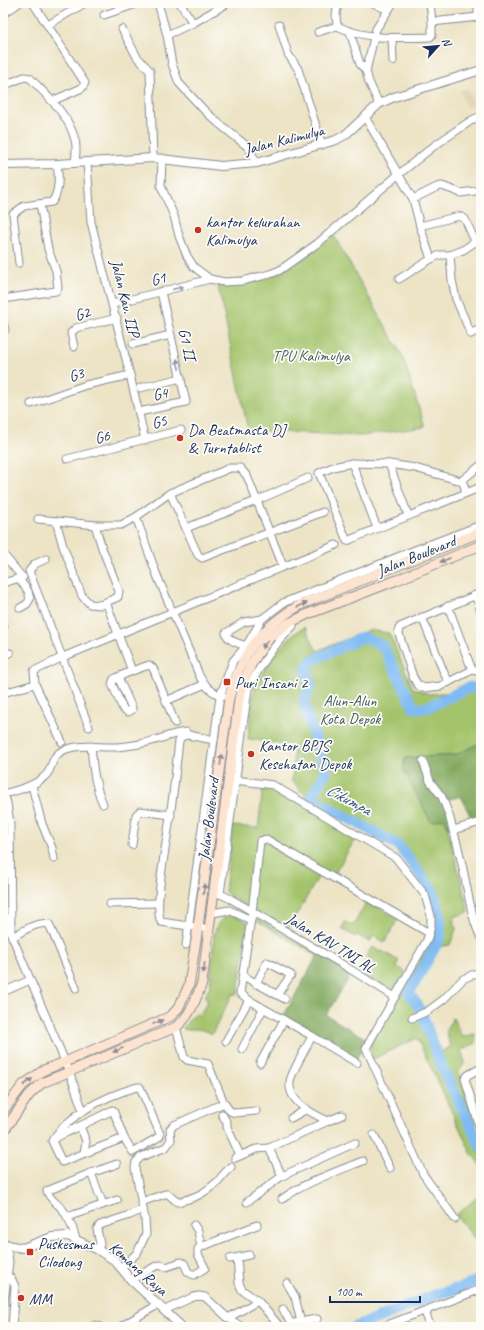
<svg xmlns="http://www.w3.org/2000/svg" width="484" height="1330" font-family="Caveat,sans-serif">
  <rect width="100%" height="100%" fill="#fdfcf7"/>
  <filter id="ink" filterUnits="userSpaceOnUse"><feTurbulence type="fractalNoise" baseFrequency=".025" numOctaves="2"/><feDisplacementMap in="SourceGraphic" scale="8" xChannelSelector="R" yChannelSelector="G"/><feConvolveMatrix kernelMatrix="1 2 1 2 8 2 1 2 1" color-interpolation-filters="sRGB"/></filter>
  <filter id="wash" filterUnits="userSpaceOnUse"><feTurbulence type="fractalNoise" baseFrequency=".012" numOctaves="4" result="noise"/><feDisplacementMap in="SourceGraphic" scale="16" xChannelSelector="R" yChannelSelector="G"/><feGaussianBlur stdDeviation="0.9" result="paint"/><feColorMatrix in="noise" values="0 0 0 0 0 0 0 0 0 0 0 0 0 0 0 0 0 1.4 0 .05"/><feComposite in="paint" operator="in"/></filter>
  <g filter="url(#wash)">
    <rect width="100%" height="100%" fill="#ede4c6"/>
    <polygon fill="#e5d6b8" points="468,88 474,105 466,107 460,91"/>
    <g fill="#a4c46c" stroke="#607a65">
      <path d="M 334,236 L 402,355 L 425,427 L 361,436 L 248,430 L 218,286 C 232,284 246,283 260,280 C 288,274 311,251 334,236 Z"/>
      <polygon points="305,627 317,651 369,630 389,633 413,688 429,694 481,690 481,750 478,744 455,755 405,758 445,818 469,912 453,917 456,929 450,945 438,947 414,994 423,1004 439,1053 450,1047 446,1030 453,1018 462,1037 475,1034 476,1043 461,1050 465,1062 459,1071 481,1139 481,1166 471,1153 417,1038 373,1059 370,1051 371,1042 433,938 440,919 432,891 397,845 363,825 354,823 309,799 292,782 294,745 248,739 253,695 256,685 275,654 292,635"/>
      <polygon points="263,787 271,788 357,836 331,880 320,874 288,930 229,896 225,891 233,826 258,828"/>
      <polygon points="367,901 398,919 385,942 373,936 370,942 357,935 355,937 342,929 345,922 353,926"/>
      <path d="M 230,913 L 248,922 L 238,993 L 232,995 L 212,1034 C 203,1029 194,1028 184,1030 L 183,1027 L 196,1013 L 200,1016 L 208,999 L 205,997 L 210,986 L 214,933 L 220,921 Z"/>
      <polygon points="258,918 319,953 317,956 256,920"/>
      <polygon points="372,947 381,952 382,951 399,961 396,966 406,972 393,993 365,976 375,963 365,957"/>
      <polygon points="481,1194 481,1247 456,1215"/>
    </g>
    <g fill="#83aa60" stroke="#4f6c5f">
      <polygon points="478,744 481,750 481,819 473,822 461,796 446,800 453,826 448,828 445,818 431,822 403,769 405,758 455,755"/>
      <polygon points="319,953 352,973 326,1015 367,1039 356,1060 283,1017"/>
    </g>
    <g fill="none" stroke-linecap="round" stroke-linejoin="round">
      <g stroke="#7fbbf2" stroke-width="11">
        <polyline points="481,690 470,687 426,708 414,708 383,646 363,637 311,661 306,670 311,685 304,701 308,718 326,772 311,798 398,845 433,891 441,918 440,938 409,993 420,1009 440,1063 481,1147"/>
        <polyline points="356,1327 437,1294 463,1287 481,1279"/>
      </g>
    </g>
  </g>
  <g filter="url(#ink)">
    <g fill="none" stroke-linecap="round" stroke-linejoin="round">
      <defs>
        <g id="minor">
          <polyline points="33,3 85,83 82,88 52,101"/>
          <polyline points="158,3 167,35 172,64 179,83 203,109 217,122 248,147 257,163"/>
          <polyline points="180,3 193,23"/>
          <path d="M 338,3 L 336,15 L 337,26 C 367,40 398,38 430,37 L 432,35 L 432,22 L 430,3"/>
          <polyline points="373,3 388,10"/>
          <polyline points="3,14 19,3"/>
          <polyline points="104,15 139,3"/>
          <polyline points="432,22 478,17 478,3"/>
          <polyline points="48,25 85,3"/>
          <polyline points="279,25 288,54 298,69 322,145"/>
          <polyline points="122,29 137,57 150,71 153,158"/>
          <polyline points="318,32 337,26"/>
          <polyline points="350,32 360,64 366,71"/>
          <polyline points="167,35 193,23 228,3"/>
          <polyline points="392,38 393,61"/>
          <path d="M 3,83 L 5,85 L 24,77 L 30,78 C 47,96 69,115 75,140 C 77,147 76,155 75,162"/>
          <polyline points="379,104 369,82 366,71 376,29 393,3"/>
          <polyline points="365,117 413,199 420,226 431,259"/>
          <polyline points="162,158 161,186 174,216 179,236 187,256 194,267 210,279 224,282 242,281 270,274 280,270 318,243 399,174 434,146 472,120 481,116"/>
          <polyline points="87,162 91,222 130,375 145,440"/>
          <polyline points="413,199 437,187 442,186 461,193 481,190"/>
          <polyline points="420,226 459,216 465,219 475,241"/>
          <polyline points="450,255 452,280 456,299 471,334 481,328"/>
          <path d="M 19,263 L 13,214 L 24,206 L 52,202 C 60,191 59,176 57,164"/>
          <polyline points="399,279 431,259 440,255 450,255 463,250 481,238"/>
          <polyline points="3,299 56,291 58,288 56,271 48,249 40,204"/>
          <polyline points="113,304 210,279"/>
          <polyline points="3,323 5,330"/>
          <polyline points="133,344 171,335"/>
          <polyline points="74,347 71,333 76,328 117,318"/>
          <polyline points="140,388 181,378"/>
          <polyline points="31,404 86,385 130,375"/>
          <polyline points="139,412 186,402 161,292"/>
          <polyline points="67,459 181,430"/>
          <polyline points="352,463 377,528"/>
          <polyline points="389,464 408,515"/>
          <polyline points="461,481 481,465"/>
          <polyline points="170,493 198,555 202,558 323,512"/>
          <path d="M 466,493 L 464,485 L 461,481 L 415,468 L 389,464 L 352,463 L 333,467 L 319,473 L 347,541 C 391,522 436,506 481,487"/>
          <path d="M 136,517 L 156,573 L 200,677 C 206,687 212,693 223,696"/>
          <polyline points="38,519 95,525 121,525 136,517 170,493 230,468 240,468 247,476 283,566"/>
          <polyline points="56,521 63,546 82,596 90,604 101,605 106,602"/>
          <polyline points="95,525 102,548 119,591 118,597 106,602 132,671 118,677 132,708 132,710 128,712 123,709 112,684 114,679 118,677"/>
          <polyline points="186,528 256,501 308,478"/>
          <polyline points="3,554 22,577"/>
          <polyline points="46,559 35,564 29,571 89,727"/>
          <polyline points="19,579 28,591 30,599 27,604 20,608"/>
          <polyline points="3,583 23,577"/>
          <polyline points="481,593 400,627 398,631 413,677 418,685 424,688 441,686 472,670 481,672"/>
          <polyline points="475,595 481,611"/>
          <polyline points="448,606 472,670"/>
          <polyline points="422,617 444,673 449,682"/>
          <polyline points="3,627 4,626"/>
          <path d="M 246,646 C 238,643 228,641 226,633 L 244,622 L 262,619"/>
          <polyline points="3,655 10,653"/>
          <polyline points="132,671 149,665 153,668 175,723"/>
          <polyline points="3,693 35,684"/>
          <polyline points="166,701 205,684"/>
          <polyline points="62,742 35,684 34,671 63,657 336,545"/>
          <path d="M 91,746 C 93,767 94,784 103,804"/>
          <polyline points="423,761 430,781 442,797 449,815 453,830"/>
          <polyline points="228,779 273,785 396,858 425,895 431,916 431,926 427,940 366,1048 423,1174 455,1219"/>
          <polyline points="32,786 42,824 52,848 54,859"/>
          <path d="M 3,794 C 16,791 42,784 49,771 C 52,765 53,757 59,753 C 74,742 100,748 117,747 C 131,746 146,743 159,739 C 168,736 176,733 186,732"/>
          <polyline points="4,794 7,803 10,824 11,931"/>
          <path d="M 481,822 L 453,830 C 460,851 464,873 468,894 C 471,909 474,924 481,937"/>
          <polyline points="132,845 136,815 140,811 171,815"/>
          <polyline points="216,892 231,899 340,963 395,997"/>
          <path d="M 220,894 L 248,689 C 261,664 273,646 293,626"/>
          <polyline points="110,904 158,903"/>
          <polyline points="212,913 229,910 251,920"/>
          <polyline points="3,915 69,1071 83,1111"/>
          <path d="M 209,929 L 161,922 C 153,906 168,837 170,816 C 174,791 176,766 179,741 L 181,737 L 188,735 L 214,740"/>
          <path d="M 12,937 C 22,932 37,921 49,924 L 76,988"/>
          <polyline points="186,945 220,696 233,661 246,646 262,619 283,603 415,550 481,525"/>
          <polyline points="243,976 285,999"/>
          <polyline points="256,984 267,962 291,975 277,995"/>
          <polyline points="3,992 30,980"/>
          <polyline points="412,1018 428,1011 444,999 463,979 481,971"/>
          <polyline points="176,1027 184,1057 187,1060 208,1064 224,1103"/>
          <polyline points="312,1036 249,1000 240,993 252,912 260,841 266,839 429,933"/>
          <polyline points="226,1041 249,1000"/>
          <polyline points="242,1049 263,1009"/>
          <polyline points="260,1063 284,1020"/>
          <polyline points="481,1068 468,1075 465,1079 481,1131"/>
          <polyline points="222,1114 227,1123 227,1127 240,1155"/>
          <path d="M 342,1115 L 328,1121 C 313,1114 287,1102 290,1081 C 292,1071 307,1047 312,1036 L 357,1063"/>
          <polyline points="291,1118 307,1109"/>
          <polyline points="80,1126 86,1141 84,1153"/>
          <polyline points="374,1135 390,1168"/>
          <path d="M 53,1139 C 72,1112 107,1096 137,1087 L 140,1087 L 160,1134 L 160,1136 L 157,1138 L 133,1152 L 124,1138 L 113,1110 L 53,1139 L 52,1141 L 62,1162 L 124,1138"/>
          <polyline points="235,1158 256,1149 269,1148"/>
          <polyline points="91,1173 103,1204"/>
          <polyline points="282,1176 269,1148 328,1121"/>
          <path d="M 282,1199 C 306,1182 335,1172 363,1161"/>
          <path d="M 141,1202 L 165,1194 L 168,1194 L 177,1202 C 195,1198 204,1194 218,1181 C 222,1176 226,1171 231,1167"/>
          <polyline points="247,1202 282,1176 355,1143"/>
          <polyline points="67,1217 117,1200"/>
          <polyline points="194,1225 198,1231 201,1247"/>
          <path d="M 76,1239 C 73,1229 70,1219 63,1210 C 58,1204 49,1199 47,1191 L 91,1173 L 117,1164"/>
          <polyline points="98,1250 100,1244 97,1229 100,1225 130,1215 143,1209"/>
          <polyline points="237,1258 239,1283 242,1290 258,1301 280,1327"/>
          <polyline points="230,1259 249,1255"/>
          <polyline points="121,1268 137,1253 146,1234 145,1219 135,1168 136,1162 141,1157 166,1147 171,1140 170,1129 174,1125 224,1103 230,1111 235,1113 256,1111"/>
          <polyline points="7,1277 11,1278 15,1286 12,1327"/>
          <polyline points="131,1280 156,1266 161,1265 166,1267 181,1262 184,1263 188,1272 194,1275 205,1268 198,1254 198,1249 201,1247 257,1225"/>
          <polyline points="287,1283 295,1297 301,1322"/>
          <polyline points="3,1308 9,1262 8,1254 3,1243"/>
          <polyline points="283,1309 291,1324"/>
          <polyline points="165,1310 193,1297 199,1296 205,1297 228,1318 242,1327"/>
          <polyline points="428,1310 426,1315 431,1327"/>
          <polyline points="228,1318 258,1301"/>
          <polyline points="91,1327 95,1325 100,1327"/>
          <polyline points="120,1327 159,1304"/>
          <polyline points="288,1327 294,1323 317,1319"/>
          <polyline points="382,1327 481,1289"/>
        </g>
        <g id="tertiary">
          <polyline points="3,165 57,164 153,158 221,166 257,163 336,140 345,135 379,104 394,97 481,70"/>
          <polyline points="3,1243 12,1246 23,1248 52,1237 68,1236 98,1250 114,1260 131,1280 182,1327"/>
        </g>
        <g id="secondary">
          <path d="M 3,1111 L 23,1085 L 44,1070 L 65,1062 L 171,1016 L 179,1007 L 189,985 L 198,927 L 229,698 C 241,654 260,628 300,605 L 481,532"/>
          <path d="M 3,1132 L 29,1095 L 42,1083 L 176,1027 C 190,1017 196,999 202,983 L 239,699 L 244,681 L 251,665 L 259,652 L 271,636 L 289,623 L 308,614 L 397,580 L 481,545"/>
          <polyline points="3,1242 3,1243"/>
        </g>
      </defs>
      <use href="#minor" stroke="#848a92" stroke-width="9"/>
      <use href="#tertiary" stroke="#848a92" stroke-width="10"/>
      <use href="#secondary" stroke="#848a92" stroke-width="11"/>
      <use href="#minor" stroke="#fff" stroke-width="7"/>
      <use href="#tertiary" stroke="#fff" stroke-width="8"/>
      <use href="#secondary" stroke="#fde4d0" stroke-width="9"/>
    </g>
    <defs><path id="oneway-solid" d="M-6-.8H1V-3.2L6.5 0L1 3.2V.8H-6Z"/></defs>
    <g fill="#8d97ae">
      <use href="#oneway-solid" transform="translate(178 288) rotate(-14)"/>
      <use href="#oneway-solid" transform="translate(178 364) rotate(-103)"/>
    </g>
    <g fill="#8c8a97">
      <use href="#oneway-solid" transform="translate(445 560) rotate(157)"/>
      <use href="#oneway-solid" transform="translate(302 605) rotate(-25)"/>
      <use href="#oneway-solid" transform="translate(265 644) rotate(127)"/>
      <use href="#oneway-solid" transform="translate(221 760) rotate(-82)"/>
      <use href="#oneway-solid" transform="translate(204 889) rotate(-82)"/>
      <use href="#oneway-solid" transform="translate(204 968) rotate(97)"/>
      <use href="#oneway-solid" transform="translate(158 1022) rotate(-23)"/>
      <use href="#oneway-solid" transform="translate(118 1050) rotate(158)"/>
      <use href="#oneway-solid" transform="translate(28 1082) rotate(-38)"/>
    </g>
  </g>
  <g fill="#c8321e" stroke="#fdfcf7" stroke-width="1.5">
    <circle cx="198" cy="230" r="4"/>
    <circle cx="180" cy="438" r="4"/>
    <rect x="223" y="678" width="8" height="8" rx="2"/>
    <circle cx="251" cy="754" r="4"/>
    <rect x="26" y="1248" width="8" height="8" rx="2"/>
    <circle cx="21" cy="1298" r="4"/>
  </g>
  <g text-anchor="middle" stroke-width="3.5" stroke-linejoin="round" paint-order="stroke">
    <g font-size="16" fill="#1b2f5e" stroke="#fdfcf7">
      <text transform="translate(284 139) rotate(-14)" y="6">Jalan Kalimulya</text>
      <text transform="translate(158 278) rotate(-14)" y="6">G1</text>
      <text transform="translate(126 298) rotate(76)" y="6">Jalan Kav. IIP</text>
      <text transform="translate(82 313) rotate(-18)" y="6">G2</text>
      <text transform="translate(188 344) rotate(77)" y="6">G1 II</text>
      <text transform="translate(76 374) rotate(-18)" y="6">G3</text>
      <text transform="translate(160 393) rotate(-12)" y="6">G4</text>
      <text transform="translate(159 421) rotate(-15)" y="6">G5</text>
      <text transform="translate(102 436) rotate(-14)" y="6">G6</text>
      <text transform="translate(416 555) rotate(-22)" y="6">Jalan Boulevard</text>
      <text transform="translate(208 819) rotate(-83)" y="6">Jalan Boulevard</text>
      <text transform="translate(331 942) rotate(31)" y="6">Jalan KAV TNI AL</text>
      <text transform="translate(139 1268) rotate(42)" y="6">Kemang Raya</text>
    </g>
    <g font-size="16" fill="#1b2f5e" stroke="#fdfcf7" text-anchor="start">
      <text x="206" y="227">kantor kelurahan<tspan x="206" dy="18">Kalimulya</tspan></text>
      <text x="188" y="435">Da Beatmasta DJ<tspan x="188" dy="18">&amp; Turntablist</tspan></text>
      <text x="235" y="688">Puri Insani 2</text>
      <text x="259" y="751">Kantor BPJS<tspan x="259" dy="18">Kesehatan Depok</tspan></text>
      <text x="38" y="1249">Puskesmas<tspan x="38" dy="18">Cilodong</tspan></text>
      <text x="29" y="1304">MM</text>
    </g>
    <g font-size="16" fill="#445c62" stroke="#fdfcf7">
      <text x="311" y="361">TPU Kalimulya</text>
      <text x="350" y="706">Alun-Alun<tspan x="350" dy="18">Kota Depok</tspan></text>
    </g>
    <g font-size="17" font-style="italic" fill="#39598a" stroke="#fdfcf7">
      <text transform="translate(349 799) rotate(28)" y="6">Cikumpa</text>
    </g>
  </g>
  <rect width="484" height="1330" fill="none" stroke="#fdfcf7" stroke-width="16"/>
  <g transform="translate(438 46) rotate(63)" stroke="#fdfcf7" stroke-width="3" paint-order="stroke">
  <path d="M0-3L7 15L0 10L-7 15Z" fill="#1b2f5e"/>
  <text y="-6" font-size="11" font-weight="bold" text-anchor="middle" fill="#1b2f5e">N</text>
  </g>
  <path d="M330 1296v6h90v-6" fill="none" stroke="#1b2f5e" stroke-width="2"/>
  <text x="336" y="1296" font-size="12" fill="#1b2f5e" stroke="#fdfcf7" stroke-width="3" paint-order="stroke">100 m</text>
</svg>
